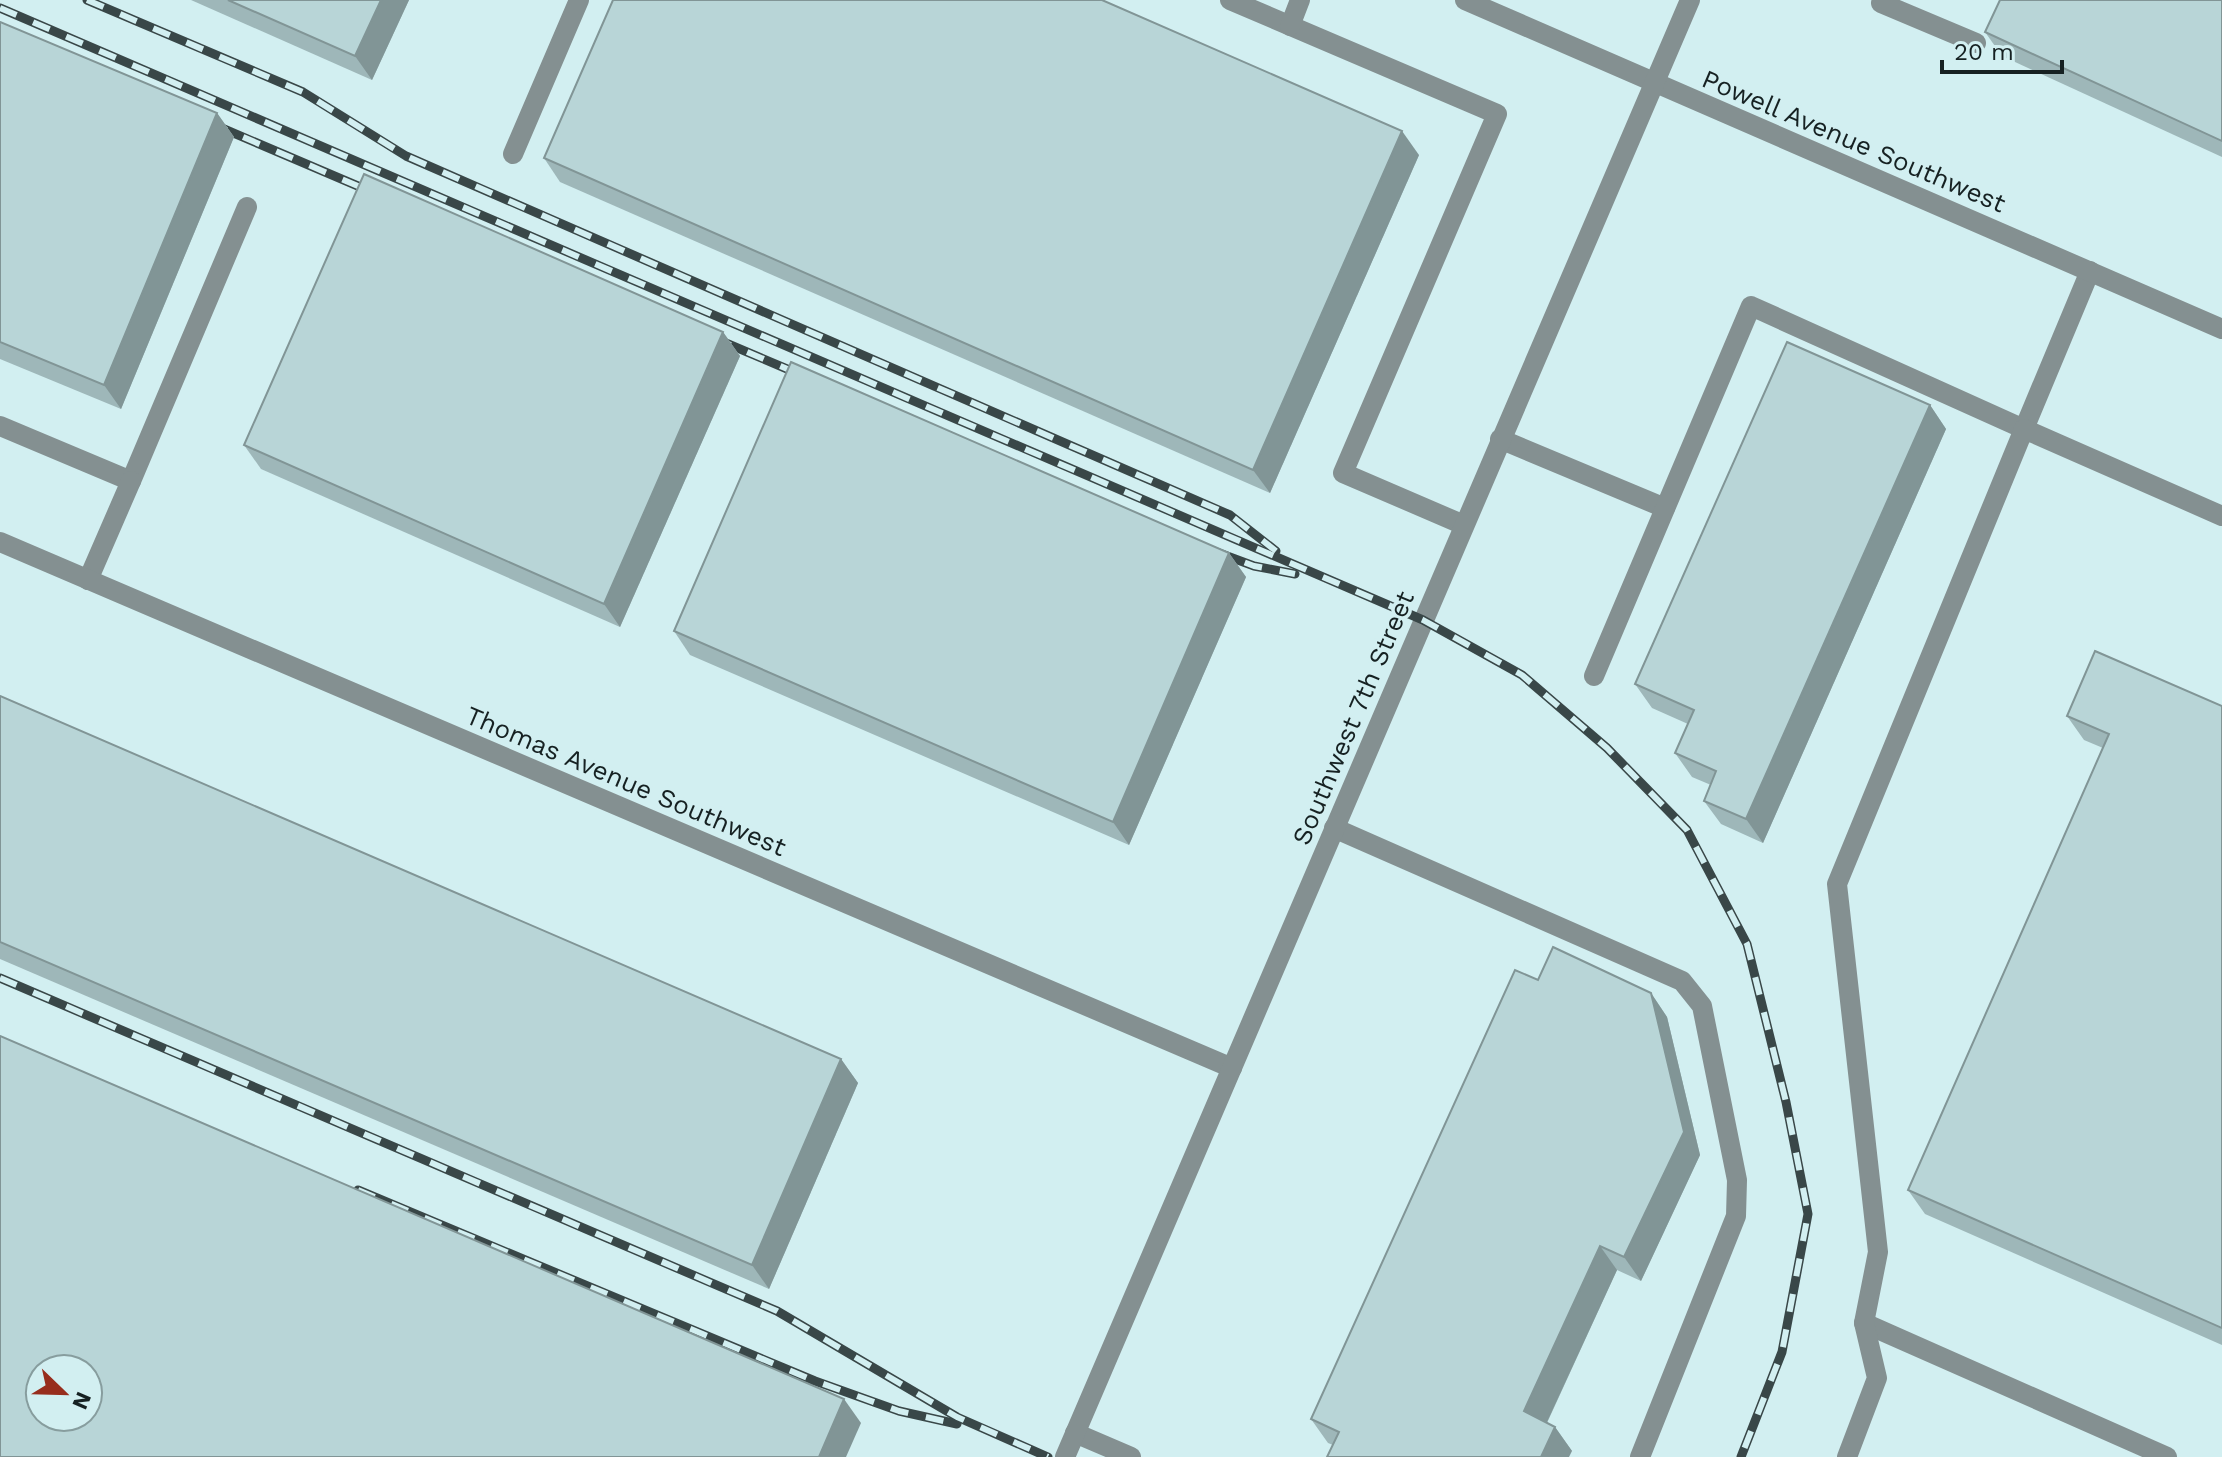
<svg xmlns="http://www.w3.org/2000/svg" width="2222" height="1457" font-family="'Work Sans',sans-serif">
  <rect width="100%" height="100%" fill="#d2eff1"/>
  <g fill="none" stroke-linecap="round" stroke-linejoin="round">
    <g stroke="#849091" stroke-width="20">
      <polyline points="1230,0 1497,114 1343,473 1464,525"/>
      <polyline points="1882,0 1881,3 1976,43"/>
      <polyline points="1290,26 1300,0"/>
      <polyline points="513,154 579,0"/>
      <polyline points="0,426 131,481 247,207"/>
      <polyline points="1500,439 1665,508"/>
      <polyline points="88,580 131,481"/>
      <polyline points="1594,676 1751,306 2024,429 2090,271"/>
      <polyline points="1334,828 1682,981 1702,1006 1737,1180 1736,1216 1640,1457"/>
      <polyline points="1864,1323 2167,1457"/>
      <polyline points="1075,1433 1131,1457"/>
      <polyline points="1847,1457 1877,1378 1864,1323 1878,1252 1837,884 2024,429 2222,516"/>
    </g>
    <g stroke="#849091" stroke-width="20">
      <polyline points="1465,0 2222,329"/>
      <polyline points="0,542 1232,1068"/>
    </g>
    <polyline stroke="#849091" stroke-width="20" points="1065,1457 1690,0"/>
    <defs>
      <g id="rail">
        <polyline points="87,0 303,92 406,156 1230,515 1276,551"/>
        <polyline points="0,8 1423,620 1522,675 1607,748 1687,830 1747,944 1786,1102 1808,1214 1782,1352 1741,1457"/>
        <polyline points="210,123 379,195"/>
        <polyline points="714,338 806,377"/>
        <polyline points="1211,550 1254,566 1295,574"/>
        <polyline points="0,978 777,1311 957,1417 1048,1457"/>
        <polyline points="358,1190 815,1381 899,1411 957,1424"/>
      </g>
    </defs>
    <use href="#rail" stroke="#394748" stroke-width="9"/>
    <use href="#rail" stroke="#d2eff1" stroke-width="6" stroke-dasharray="18" stroke-linecap="butt"/>
  </g>
  <g fill="#9eb7b9">
    <polygon points="191,0 409,0 372,80"/>
    <polygon points="2222,0 2222,157 2002,56 1985,32"/>
    <polygon points="0,22 217,113 234,137 121,409 0,359"/>
    <polygon points="1419,155 1270,493 560,182 544,158"/>
    <polygon points="723,332 740,356 620,627 261,469 244,445"/>
    <polygon points="1930,405 1946,429 1763,843 1721,824 1704,801 1711,785 1692,777 1675,753 1688,724 1652,708 1635,684"/>
    <polygon points="1229,553 1246,577 1129,845 690,655 674,631"/>
    <polygon points="0,696 841,1059 858,1083 769,1289 0,959"/>
    <polygon points="2222,706 2222,1345 1925,1214 1908,1190 2103,748 2084,740 2067,716"/>
    <polygon points="1538,980 1651,993 1667,1017 1700,1155 1641,1281 1617,1270 1547,1423 1555,1427 1572,1451 1333,1445 1328,1443 1311,1419"/>
  </g>
  <g fill="#819596">
    <polygon points="381,0 409,0 372,80 355,56"/>
    <polygon points="217,113 234,137 121,409 104,385"/>
    <polygon points="1402,131 1419,155 1270,493 1253,470"/>
    <polygon points="723,332 740,356 620,627 604,604"/>
    <polygon points="1930,405 1946,429 1763,843 1746,819"/>
    <polygon points="1229,553 1246,577 1129,845 1113,822"/>
    <polygon points="1651,993 1667,1017 1700,1155 1641,1281 1624,1257"/>
    <polygon points="841,1059 858,1083 769,1289 752,1265"/>
    <polygon points="1600,1246 1617,1270 1541,1435 1524,1411"/>
    <polygon points="844,1399 861,1423 846,1457 819,1457"/>
    <polygon points="1555,1427 1572,1451 1569,1457 1541,1457"/>
  </g>
  <g fill="#b8d5d7" stroke="#819596" stroke-width="2" fill-rule="evenodd">
    <polygon points="228,0 381,0 355,56"/>
    <polygon points="613,0 1102,0 1402,131 1253,470 544,158"/>
    <polygon points="2000,0 2222,0 2222,141 1985,32"/>
    <polygon points="0,22 217,113 104,385 0,342"/>
    <polygon points="364,174 723,332 604,604 244,445"/>
    <polygon points="1787,342 1930,405 1746,819 1704,801 1716,771 1675,753 1694,710 1635,684"/>
    <polygon points="791,362 1229,553 1113,822 674,631"/>
    <polygon points="2095,651 2222,706 2222,1328 1908,1190 2109,734 2067,716"/>
    <polygon points="0,696 841,1059 752,1265 0,942"/>
    <polygon points="1553,947 1651,993 1684,1132 1624,1257 1600,1246 1524,1411 1555,1427 1541,1457 1327,1457 1339,1432 1311,1419 1515,970 1538,980"/>
    <path d="M 0,1036 L 844,1399 L 819,1457 L 0,1457 ZM 40,1369 L 88,1369 L 88,1417 L 40,1417 Z"/>
  </g>
  <g text-anchor="middle" stroke-width="7" stroke-linejoin="round" paint-order="stroke">
    <g font-size="26" fill="#162122" stroke="#d2eff1">
      <text transform="translate(1854 141) rotate(23)" y="9">Powell Avenue Southwest</text>
      <text transform="translate(1353 718) rotate(-67)" y="9">Southwest 7th Street</text>
      <text transform="translate(626 781) rotate(23)" y="9">Thomas Avenue Southwest</text>
    </g>
  </g>
  <g transform="translate(64 1393) rotate(113)"><circle r="38" fill="#d2eff1" stroke="#879d9e" stroke-width="2"/>
  <path d="M0-6L14 30L0 20L-14 30Z" fill="#972d1d"/>
  <text y="-12" font-size="22" font-weight="bold" text-anchor="middle" fill="#162122">N</text>
  </g>
  <path d="M1942 60v12h120v-12" fill="none" stroke="#162122" stroke-width="4"/>
  <text x="1954" y="60" font-size="24" fill="#162122" stroke="#d2eff1" stroke-width="6" paint-order="stroke">20 m</text>
</svg>
